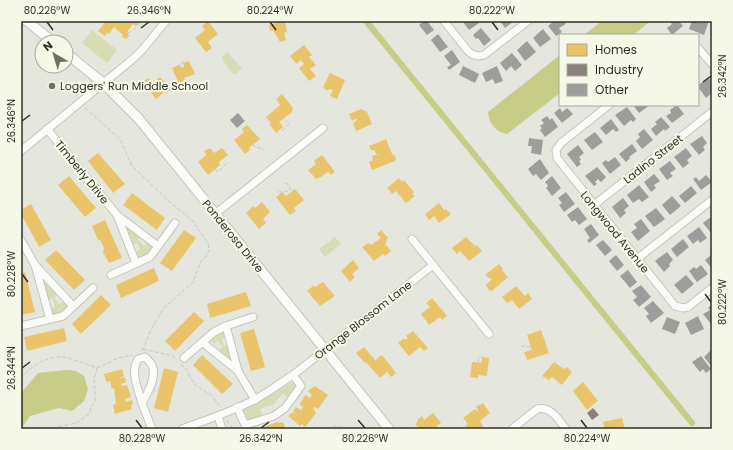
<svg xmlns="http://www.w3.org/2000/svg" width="733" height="450" font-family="Poppins,sans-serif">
  <rect width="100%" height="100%" fill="#e5e7de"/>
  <g fill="#d7dcb4">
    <polygon points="92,30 117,50 107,63 82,43"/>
    <polygon points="228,52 242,69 234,75 221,58"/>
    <polygon points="123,223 141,237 138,240 144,246 148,242 153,245 153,249 143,258 137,257 135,252 140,249 137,243 132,245"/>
    <polygon points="335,237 341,244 325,257 319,249"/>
    <polygon points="42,279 57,295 54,298 60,304 63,301 68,306 62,313 51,317 49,309 55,307 53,299 47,300"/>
    <polygon points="218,331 223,332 226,337 222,339 224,346 228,345 231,359 227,359 219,350 223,347 218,341 214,344 211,341 211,337"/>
    <polygon points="290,383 294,383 296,385 294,391 288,397 283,394 273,405 260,409 262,415 250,420 244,417 242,412 243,409 277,392"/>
  </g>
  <g fill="#c7cd86">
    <polygon points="602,21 651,21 633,35 584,35"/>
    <path d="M 560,55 L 560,93 L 507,134 C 496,132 489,124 488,112 Z"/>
    <polygon points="67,370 76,371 84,376 88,389 84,401 72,411 59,408 30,416 21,429 21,393 38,373"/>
  </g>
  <g fill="#e9c46a">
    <polygon points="106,21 140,21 136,26 133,24 127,32 129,36 127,38 125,39 122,37 123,35 114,27 109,34 107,32 105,36 98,31"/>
    <polygon points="208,21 218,34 208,42 212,48 206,52 195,38 205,30 202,26"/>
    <polygon points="276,21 285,21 287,32 284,33 286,40 280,42 273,30 270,31 269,25 276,23"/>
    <polygon points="304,45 312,55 309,57 316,65 310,69 316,76 309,81 299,68 304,64 301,60 296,64 290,56"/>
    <polygon points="189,61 195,74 184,78 187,84 180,86 172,68 179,65 181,68 184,67 183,63"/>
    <polygon points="330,73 345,80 337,99 330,96 333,90 330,89 328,90 326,90 323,87"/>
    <polygon points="160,77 172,89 166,93 164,92 156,99 143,82 148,78 153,83"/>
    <polygon points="282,94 293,108 292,112 279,122 283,127 276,133 269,124 271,123 266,117 280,105 276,99"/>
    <polygon points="361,109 367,112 372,124 356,131 353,123 356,121 357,118 352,121 349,114"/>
    <polygon points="247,125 260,139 249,148 250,150 245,154 234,140 244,132 242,129"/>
    <polygon points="386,139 392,154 395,156 396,159 395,161 372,170 369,162 373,160 372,156 379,154 376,154 374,150 371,150 369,146"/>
    <polygon points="222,148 228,155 219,162 220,165 208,175 198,162 206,155 204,151 208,149 211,149 214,153"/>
    <polygon points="98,153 125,184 113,193 88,161"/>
    <polygon points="322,155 335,172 331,175 328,172 321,177 320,177 316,179 308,170 316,164 314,161"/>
    <polygon points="69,176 96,208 85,217 58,185"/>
    <polygon points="399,178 402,182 404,180 414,192 412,194 415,196 406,203 396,191 392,194 387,188"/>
    <polygon points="295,189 304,200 294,208 296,211 290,215 276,197 282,192 286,196"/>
    <polygon points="132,193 165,218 157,230 123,205"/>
    <polygon points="262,202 270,212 263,219 266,223 259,229 246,213 253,206 255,208"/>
    <polygon points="439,203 444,210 446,209 451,214 439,223 434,216 429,220 425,214"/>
    <polygon points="31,204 51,240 39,247 21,214 21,210"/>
    <polygon points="105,220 122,258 109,263 103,252 104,248 100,240 98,240 92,226"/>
    <polygon points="184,230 196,238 172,271 160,263"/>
    <polygon points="381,230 388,238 386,240 387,242 385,244 391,251 385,256 383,254 374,261 362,247 369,243 371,245 381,238 377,234"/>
    <polygon points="466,237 475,246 477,245 482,251 469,261 460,251 457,254 452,248"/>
    <polygon points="56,250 85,280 74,290 45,260"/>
    <polygon points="353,260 359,268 352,274 355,277 350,282 341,271"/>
    <polygon points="499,264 503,269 502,270 508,277 492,291 489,290 486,285 492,279 487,277 486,274"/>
    <polygon points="154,268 159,281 121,298 116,285"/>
    <polygon points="25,272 35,312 21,315 21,273"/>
    <polygon points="323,282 335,296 320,306 307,291 314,285 315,287"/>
    <polygon points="516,286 525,296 528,293 532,299 519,309 512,300 507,303 502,297"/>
    <polygon points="246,292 251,306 210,318 207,304"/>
    <polygon points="101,295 111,305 81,334 72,324"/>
    <polygon points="432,298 447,316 442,320 440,317 429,325 421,314 430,307 426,303"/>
    <polygon points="194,312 204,321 175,351 165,341"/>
    <polygon points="64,328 67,341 27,351 24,337"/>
    <polygon points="254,329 265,367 251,371 240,333"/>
    <polygon points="541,330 549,353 527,360 524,352 532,350 527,335"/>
    <polygon points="413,331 428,348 424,351 420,347 409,356 398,343 404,338 405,340 408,338 406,336"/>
    <polygon points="364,347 376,361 377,360 376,359 382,355 396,373 391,377 387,372 380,378 366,362 365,363 356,353"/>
    <polygon points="202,355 233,384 222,394 193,365"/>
    <polygon points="482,357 489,358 487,376 478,375 478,378 470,377 472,362 481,363"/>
    <polygon points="554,362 564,369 567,367 572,372 562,385 552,377 549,380 542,376"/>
    <polygon points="164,368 178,372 168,412 154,408"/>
    <polygon points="122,369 124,376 118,379 125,377 126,382 121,384 122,386 127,385 131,397 125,399 126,402 132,400 133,403 131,406 132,409 115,414 113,405 116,404 114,388 112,389 110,381 106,382 104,374"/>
    <polygon points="583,382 598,401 587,410 573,391"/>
    <polygon points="315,386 328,395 318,409 315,407 313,408 316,413 309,422 305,427 302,424 300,426 288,416 293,412 298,415 293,411 296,407 301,410 303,407 300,405 300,403 304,398 303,398 305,395 310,398 312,395 308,391"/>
    <polygon points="483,403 490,413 480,421 483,426 479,429 468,429 465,426 468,424 463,418 475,409 477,411 478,410 476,407"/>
    <polygon points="433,413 441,423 436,427 438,429 420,429 415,424 418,421 417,420 422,416 424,420"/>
    <polygon points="622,418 625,429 605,429 603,422"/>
    <polygon points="277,422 280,423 283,422 286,429 259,429"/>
  </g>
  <polygon fill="#8a817c" points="593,408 599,415 592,420 587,413"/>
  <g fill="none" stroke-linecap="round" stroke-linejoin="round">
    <polyline stroke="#c7cd86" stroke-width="6" points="366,21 692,423"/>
  </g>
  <g fill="#9e9d9c">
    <polygon points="424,21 427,21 434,30 427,35 419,25"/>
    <polygon points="462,21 478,21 479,23 469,30"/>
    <polygon points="500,21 514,21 505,28"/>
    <polygon points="554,21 564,21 566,24 559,28 562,32 556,36 548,26"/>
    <polygon points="669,21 679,21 683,26 672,35 667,28 672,24"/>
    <polygon points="692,21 699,23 700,21 709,21 704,35 689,29"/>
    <polygon points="481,28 491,40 484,46 478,38 476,39 473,35"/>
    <polygon points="543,29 551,39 540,47 533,38"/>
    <polygon points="438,34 448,47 440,52 431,40"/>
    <polygon points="527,41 536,52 525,61 517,50"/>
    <polygon points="452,50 460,62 449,70 447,67 451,65 444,56"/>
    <polygon points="512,53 522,65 515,71 511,66 506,71 500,63"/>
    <polygon points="463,66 479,74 475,83 459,75"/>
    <polygon points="497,66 503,81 495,84 493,79 486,82 482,73"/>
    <polygon points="709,78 712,83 712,93 706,98 698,87 698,85"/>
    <polygon points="633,105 650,105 639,113"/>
    <polygon points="677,105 684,114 672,123 666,116 671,113 670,110"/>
    <polygon points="627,107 636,119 633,122 631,120 624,126 615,115"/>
    <polygon points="560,108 562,112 567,108 573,114 562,123 554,113"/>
    <polygon points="238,113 245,121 237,128 230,120"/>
    <polygon points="547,116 550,120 552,118 558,127 545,137 540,130 542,128 540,126 544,123 541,120"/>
    <polygon points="661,117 670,127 665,131 664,129 656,136 651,129 657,124 655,122"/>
    <polygon points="611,119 619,130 616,132 613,129 606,135 600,128"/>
    <polygon points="644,129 653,140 642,149 636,141 640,137 638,134"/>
    <polygon points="595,132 603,142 592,150 584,140"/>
    <polygon points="702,136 707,143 703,147 705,150 699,155 690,144"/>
    <polygon points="529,138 543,140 541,155 531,153 532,146 528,146"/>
    <polygon points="632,144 637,151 629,157 630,158 626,162 619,154"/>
    <polygon points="578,145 584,153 579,157 581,160 579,161 581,164 577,167 567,154"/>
    <polygon points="686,148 692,156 687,160 689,163 683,168 674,157"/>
    <polygon points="615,157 621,165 610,174 602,163 606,160 608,162"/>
    <polygon points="540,159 549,173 541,180 536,174 533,176 528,169"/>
    <polygon points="670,161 676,169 670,173 673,176 667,180 659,169"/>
    <polygon points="597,167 606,177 601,182 598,179 595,182 597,184 594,186 585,176"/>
    <polygon points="654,174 660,181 654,185 656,188 651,192 644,182"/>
    <polygon points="706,175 712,182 701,190 693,179 696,177 699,181"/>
    <polygon points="552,176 561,188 552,196 546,188 548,186 545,182"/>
    <polygon points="639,185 649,197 642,202 639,199 633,203 627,195"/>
    <polygon points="691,186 697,193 685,203 679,196"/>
    <polygon points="566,192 575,204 564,212 559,205 562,203 558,198"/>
    <polygon points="672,196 681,206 670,215 662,205"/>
    <polygon points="623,198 629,206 624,210 626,213 620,218 612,207"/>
    <polygon points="578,207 587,219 579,225 575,220 572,222 567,215"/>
    <polygon points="656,208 665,219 654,227 645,216"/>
    <polygon points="712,216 712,232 711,233 703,223"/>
    <polygon points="641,219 650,231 638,241 631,232 637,228 634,224"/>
    <polygon points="591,224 599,235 589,243 587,240 590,238 584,229"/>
    <polygon points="699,227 707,238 700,243 698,240 693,244 687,236"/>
    <polygon points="683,239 689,247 677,257 671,249"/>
    <polygon points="603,240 612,250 605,256 596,245"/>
    <polygon points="667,252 673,260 669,264 670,266 664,272 655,261"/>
    <polygon points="712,254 712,269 705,260"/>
    <polygon points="616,255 624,265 617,271 609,261"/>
    <polygon points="701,265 708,274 697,282 689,271 694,267 696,269"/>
    <polygon points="628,270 637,282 630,288 620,276"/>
    <polygon points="686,275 694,284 682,294 674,285"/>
    <polygon points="641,285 651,297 639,307 633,300 637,297 632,291"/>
    <polygon points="653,301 664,313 651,323 646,316 649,314 644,308"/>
    <polygon points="712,304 712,324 711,324 703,314 710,310 708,308"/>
    <polygon points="698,316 704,329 691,335 685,323"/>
    <polygon points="667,317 680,322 675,334 662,329"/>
    <polygon points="711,350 712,351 712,367 704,357"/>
    <polygon points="701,356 711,369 706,373 703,369 700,372 692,362"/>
  </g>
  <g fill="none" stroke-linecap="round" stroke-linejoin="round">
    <defs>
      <g id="minor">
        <path d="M 444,21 L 468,51 C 473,56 478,57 484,55 L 528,21"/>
        <polyline points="698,48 712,64"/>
        <polyline points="609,105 561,143 556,150 557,158 675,306 683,308 688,307 712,288"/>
        <polyline points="47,129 117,215"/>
        <polyline points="21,151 134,58 143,49 166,21"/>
        <polyline points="594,205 712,112"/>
        <polyline points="215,214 323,128"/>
        <polyline points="412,239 489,334"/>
        <polyline points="21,240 35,265"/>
        <polyline points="637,259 712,200"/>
        <polyline points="136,263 117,215 158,246"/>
        <polyline points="111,275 150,257 175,223"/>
        <polyline points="50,319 35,265 73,306"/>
        <polyline points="21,326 63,316 93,288"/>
        <polyline points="226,326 238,371"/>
        <polyline points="202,342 238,371 255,400"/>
        <path d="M 145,357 C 147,359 150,362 152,365 C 157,377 148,393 142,403 C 138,389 130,372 138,359 Z"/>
        <polyline points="184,358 214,332 226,326 253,317"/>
        <polyline points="142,403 152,429"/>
        <polyline points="237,407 245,425 274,416 285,408 301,386 293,375"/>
        <polyline points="218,416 222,429"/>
        <path d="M 182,429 C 206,420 231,412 254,400 C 268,393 280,383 293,375 L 433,265"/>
        <path d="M 512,429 L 537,409 C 551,406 558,419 566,429"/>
      </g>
      <g id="tertiary">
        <polyline points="27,21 53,42"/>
        <polyline points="66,53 103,83 139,119 389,429"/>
      </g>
    </defs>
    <use href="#minor" stroke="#c4c5be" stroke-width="9"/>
    <use href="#tertiary" stroke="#c4c5be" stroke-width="11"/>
    <g stroke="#c7c7c5" stroke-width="1" stroke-dasharray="4 2" stroke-linecap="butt">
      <polyline points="128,33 136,28 141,21"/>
      <polyline points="181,68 179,64 186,61"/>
      <polyline points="85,108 120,139 132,166 172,204 192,220 208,243 209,250 206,257 201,261 193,282 163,309 151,330 143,349 139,352"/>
      <polyline points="282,131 289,124 284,118"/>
      <polyline points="253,144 255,147 260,148 264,150"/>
      <polyline points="215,169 218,172 228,162"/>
      <polyline points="285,183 289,185 291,193"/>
      <polyline points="278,192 289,191"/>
      <polyline points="521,346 531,347"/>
      <polyline points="143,349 173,356 177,360"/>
      <polyline points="478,363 479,357 485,357"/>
      <polyline points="181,364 186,369 194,384 212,396 221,408"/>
      <polyline points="97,368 118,358 132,355"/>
      <path d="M 21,378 C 30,367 46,356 61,357 C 68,357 89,365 97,368 L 94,380 L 95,391 L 95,402 L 91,407 L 89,414 L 76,423 L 49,429"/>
      <polyline points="227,420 233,429"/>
      <polyline points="321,429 334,426 358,429"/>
    </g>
    <use href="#minor" stroke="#fbfbfa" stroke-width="7"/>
    <use href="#tertiary" stroke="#fbfbfa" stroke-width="9"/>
  </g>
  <path fill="none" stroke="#2f302a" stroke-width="1.5" d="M 47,22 L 53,30M 270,22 L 276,30M 492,22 L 498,30M 141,28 L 149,22M 703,82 L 711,76M 22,121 L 30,115M 22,274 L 28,282M 705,294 L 711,302M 22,368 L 30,362M 136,420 L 142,428M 358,420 L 365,428M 581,420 L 587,428M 261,428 L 269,422"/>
  <circle fill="#6f7069" stroke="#f6f8e7" stroke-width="1.5" cx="52" cy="86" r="4"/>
  <g text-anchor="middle" stroke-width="4" stroke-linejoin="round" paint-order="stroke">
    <g font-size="11" fill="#2f302a" stroke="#f6f8e7" text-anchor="start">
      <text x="60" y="90">Loggers' Run Middle School</text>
    </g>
    <g font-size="11" fill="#2f302a" stroke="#f6f8e7">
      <text transform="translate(653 159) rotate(-38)" y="4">Ladino Street</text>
      <text transform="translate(82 172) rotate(51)" y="4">Timberly Drive</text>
      <text transform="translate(615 232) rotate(51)" y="4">Longwood Avenue</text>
      <text transform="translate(233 236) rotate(51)" y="4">Ponderosa Drive</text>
      <text transform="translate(363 320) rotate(-38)" y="4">Orange Blossom Lane</text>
    </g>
  </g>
  <rect width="733" height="450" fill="none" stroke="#f6f8e7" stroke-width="44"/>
  <rect x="559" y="34" width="140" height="72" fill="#f6f8e7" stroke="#a6a89b"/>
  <rect x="567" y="44" width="20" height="12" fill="#e9c46a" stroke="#a6a89b"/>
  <text x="595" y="54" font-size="12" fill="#2f302a">Homes</text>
  <rect x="567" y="64" width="20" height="12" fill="#8a817c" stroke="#a6a89b"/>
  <text x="595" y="74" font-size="12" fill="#2f302a">Industry</text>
  <rect x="567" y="84" width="20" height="12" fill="#9e9d9c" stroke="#a6a89b"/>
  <text x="595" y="94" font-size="12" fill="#2f302a">Other</text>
  <g transform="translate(54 54) rotate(322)"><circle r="19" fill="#f6f8e7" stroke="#a6a89b"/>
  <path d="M0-3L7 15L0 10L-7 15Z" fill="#6f7069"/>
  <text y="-6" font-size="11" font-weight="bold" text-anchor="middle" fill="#2f302a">N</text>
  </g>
  <rect x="22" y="22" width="689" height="406" fill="none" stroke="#2f302a" stroke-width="1.5"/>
  <g font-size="10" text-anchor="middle" fill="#2f302a">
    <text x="47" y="14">80.226°W</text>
    <text x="149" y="14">26.346°N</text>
    <text x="270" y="14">80.224°W</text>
    <text x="492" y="14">80.222°W</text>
    <text transform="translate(722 76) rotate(-90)" y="4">26.342°N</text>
    <text transform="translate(11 121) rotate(-90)" y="4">26.346°N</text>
    <text transform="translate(11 274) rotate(-90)" y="4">80.228°W</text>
    <text transform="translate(722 302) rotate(-90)" y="4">80.222°W</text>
    <text transform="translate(11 368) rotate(-90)" y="4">26.344°N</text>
    <text x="142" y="442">80.228°W</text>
    <text x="261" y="442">26.342°N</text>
    <text x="365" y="442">80.226°W</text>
    <text x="587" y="442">80.224°W</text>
  </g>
</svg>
